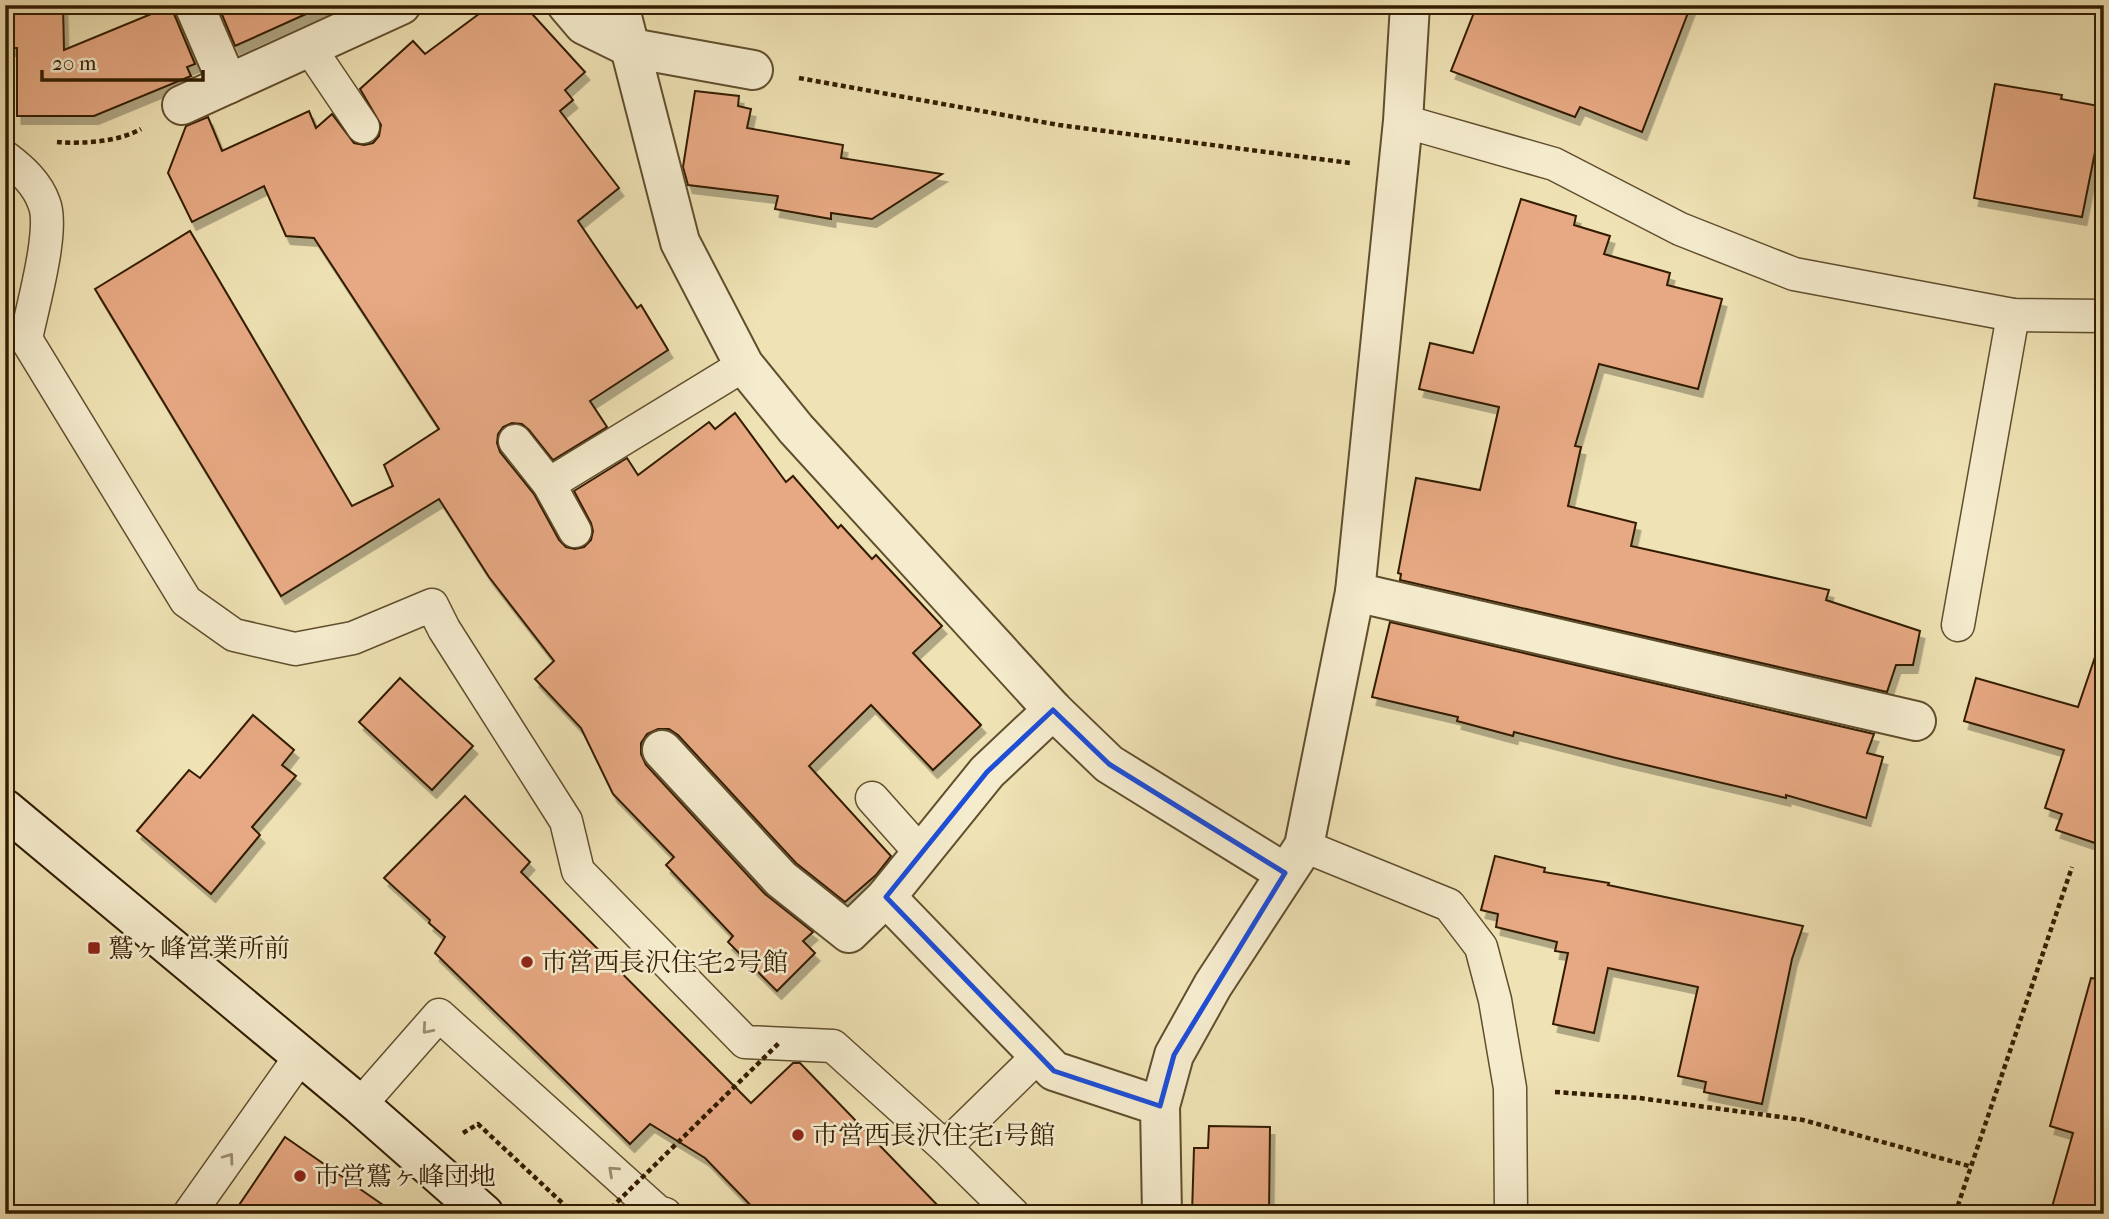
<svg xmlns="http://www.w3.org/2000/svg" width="2109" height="1219" font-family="'IM FELL French Canon','Noto Serif JP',serif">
  <defs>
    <filter id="shadow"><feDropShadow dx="4.5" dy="8" stdDeviation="0" flood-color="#0004"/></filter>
  </defs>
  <rect width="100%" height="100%" fill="#efe2b4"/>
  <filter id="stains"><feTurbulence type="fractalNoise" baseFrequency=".00286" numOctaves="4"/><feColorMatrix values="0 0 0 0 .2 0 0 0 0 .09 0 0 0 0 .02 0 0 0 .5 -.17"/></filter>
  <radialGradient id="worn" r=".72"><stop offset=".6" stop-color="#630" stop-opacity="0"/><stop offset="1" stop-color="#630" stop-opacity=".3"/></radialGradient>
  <g fill="#e7a983" stroke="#321c00" stroke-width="2" filter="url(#shadow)">
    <polygon points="8,5 63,5 64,50 173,5 174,14 195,64 187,67 191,76 94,116 17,116 17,48 8,48"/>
    <polygon points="218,5 326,5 235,46"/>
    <polygon points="491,5 524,5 585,72 565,90 573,100 560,111 619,188 578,221 637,308 641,305 668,350 590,401 607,427 553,460 529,430 522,424 512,423 503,427 498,434 497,443 500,452 534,494 559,540 566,547 575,549 584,547 591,540 593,531 591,523 574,491 627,458 638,475 709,422 715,429 735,413 786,482 793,476 838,528 841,525 872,559 876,555 942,626 913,653 981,725 933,770 871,705 809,766 891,856 876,875 845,902 796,863 678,735 669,729 658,729 647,734 641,743 641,754 646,765 765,894 813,932 803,941 815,953 777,991 728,942 733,936 666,865 674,857 613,794 581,728 535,679 554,661 489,577 439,499 281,596 95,289 190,231 352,506 393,486 384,465 439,429 314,238 286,236 264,186 192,222 168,173 186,126 208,117 222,151 309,111 316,128 332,114 354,143 364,145 373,143 379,136 381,125 360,89 413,41 425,54"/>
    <polygon points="1477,5 1691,5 1642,132 1580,107 1575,117 1451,71"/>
    <polygon points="1995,84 2062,95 2061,99 2104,107 2082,217 1974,198"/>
    <polygon points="695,91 739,96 738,106 751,109 747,128 843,145 841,158 942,174 872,219 831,213 831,219 775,209 778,196 688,185 683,167"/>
    <polygon points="1521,199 1576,216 1574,225 1610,236 1604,254 1670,273 1667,285 1722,299 1698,389 1599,364 1575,446 1581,447 1568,506 1636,523 1631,546 1829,590 1826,600 1920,631 1913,665 1896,665 1887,692 1400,580 1401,574 1398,573 1416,478 1480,490 1499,407 1419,389 1430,343 1473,353"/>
    <polygon points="1390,622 1874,734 1867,753 1883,757 1866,818 1786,795 1786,798 1616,758 1514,732 1513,736 1457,721 1458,717 1372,697"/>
    <polygon points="2096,654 2104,655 2104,846 2056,830 2062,814 2045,808 2064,750 1964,721 1976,678 2078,707"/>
    <polygon points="400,678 473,746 432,790 359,722"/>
    <polygon points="253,715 294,750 282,765 296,776 252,827 260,835 211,894 137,831 189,770 200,778"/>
    <polygon points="465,796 530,862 521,872 751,1103 793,1063 800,1063 946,1214 759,1214 705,1158 650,1124 630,1144 435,953 445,937 429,923 430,920 384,878"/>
    <polygon points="1495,856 1545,868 1544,872 1609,883 1608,885 1803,926 1792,959 1762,1104 1704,1092 1706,1082 1678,1076 1698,987 1608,968 1594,1033 1553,1024 1568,953 1555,951 1557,942 1496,927 1498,914 1481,910"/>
    <polygon points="2091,978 2104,980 2104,1214 2050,1214 2073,1133 2050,1126"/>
    <polygon points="1209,1126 1270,1127 1269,1214 1192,1214 1194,1148 1208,1148"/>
    <polygon points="285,1137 396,1214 233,1214"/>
  </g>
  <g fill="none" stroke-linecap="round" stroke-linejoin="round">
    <defs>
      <g id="lane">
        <polyline points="309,47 363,127"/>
        <polyline points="1403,121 1554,164 1680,229 1794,274 2013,315 2104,316"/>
        <path d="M 5,157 C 21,169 37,183 44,203 C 55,229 32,308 26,339 L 186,601 L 234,635 L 295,649 L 353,638 L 432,605 L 444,629 L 566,821 L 578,871 L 745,1042 L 833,1046 L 945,1147 L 1013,1214"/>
        <polyline points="515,441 549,484 575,531"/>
        <polyline points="549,484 744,365"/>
        <polyline points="1958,625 2013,315"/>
        <polyline points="872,798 921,853"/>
        <polyline points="1304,846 1449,905 1481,947 1495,1000 1510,1088 1511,1214"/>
        <polyline points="360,1105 439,1015 658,1212 665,1214"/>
        <polyline points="945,1147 1039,1055"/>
        <polyline points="189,1214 300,1057"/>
      </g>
      <g id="street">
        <polyline points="194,5 228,84"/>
        <polyline points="567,5 584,25 631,48 753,70"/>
        <polyline points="619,5 680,242 744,365 796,429 1053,710 1109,764 1285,873"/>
        <polyline points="182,105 401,5"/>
        <polyline points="1355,592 1916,721"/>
        <polyline points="662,750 781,879 849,933 886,897 987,772 1053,710"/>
        <polyline points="886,897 1054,1071 1160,1106"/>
        <polyline points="1162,1214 1160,1106 1174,1055 1213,985 1304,846 1355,592 1403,121 1410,5"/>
      </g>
      <polyline id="secondary" points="5,809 360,1105 484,1214"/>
    </defs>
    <use href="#lane" stroke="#614e2d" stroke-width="35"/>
    <use href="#street" stroke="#614e2d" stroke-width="42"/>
    <use href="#secondary" stroke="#321c00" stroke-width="42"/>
    <g stroke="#321c00" stroke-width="4.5" stroke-dasharray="5 3.5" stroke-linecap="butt">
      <polyline points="799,78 1059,125 1350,163"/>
      <path d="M 57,142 C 83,144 118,142 141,129"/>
      <polyline points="1555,1092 1639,1098 1803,1120 1969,1166"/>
      <polyline points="463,1133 478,1124 574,1214"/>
      <polyline points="1955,1214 2072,867"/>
    </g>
    <use href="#lane" stroke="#f5ecce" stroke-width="32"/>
    <use href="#street" stroke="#f5ecce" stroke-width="38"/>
    <use href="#secondary" stroke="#f5ecce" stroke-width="38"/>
    <polyline stroke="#321c00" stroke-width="4.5" stroke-dasharray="5 3.5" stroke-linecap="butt" points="605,1214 779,1043"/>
  </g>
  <defs><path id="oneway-chevron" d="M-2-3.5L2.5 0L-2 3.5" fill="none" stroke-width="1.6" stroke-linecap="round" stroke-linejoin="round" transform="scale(1.75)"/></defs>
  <g stroke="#9d8e71">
    <use href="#oneway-chevron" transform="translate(427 1029) rotate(131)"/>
    <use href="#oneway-chevron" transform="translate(229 1158) rotate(-54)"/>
    <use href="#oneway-chevron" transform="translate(613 1171) rotate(-138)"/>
  </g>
  <path fill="none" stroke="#1d4ed8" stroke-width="5" stroke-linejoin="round" d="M 1053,710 L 1109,764 L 1285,873 L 1174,1055 L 1160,1106 L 1054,1071 L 886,897 L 987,772 Z"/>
  <g fill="#8f2418" stroke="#f5ecce" stroke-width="2.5">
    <rect x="87" y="941" width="14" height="14" rx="3.5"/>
    <circle cx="527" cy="962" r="7"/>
    <circle cx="798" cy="1135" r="7"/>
    <circle cx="300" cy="1176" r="7"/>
  </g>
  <g text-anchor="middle" stroke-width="5" stroke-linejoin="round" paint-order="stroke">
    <g font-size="26" fill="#321c00" stroke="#f5ecce" text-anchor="start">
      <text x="108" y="957">鷲ヶ峰営業所前</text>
      <text x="541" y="971">市営西長沢住宅2号館</text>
      <text x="812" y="1144">市営西長沢住宅1号館</text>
      <text x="314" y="1185">市営鷲ヶ峰団地</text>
    </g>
  </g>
  <rect width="2109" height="1219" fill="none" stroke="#efe2b4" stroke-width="28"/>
  <rect x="7" y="7" width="2095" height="1205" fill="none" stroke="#321c00" stroke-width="3.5"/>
  <rect x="14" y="14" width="2081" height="1191" fill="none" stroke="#321c00" stroke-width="2"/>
  <path d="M42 70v10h161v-10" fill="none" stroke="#321c00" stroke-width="3.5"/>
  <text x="52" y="70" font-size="21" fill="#321c00" stroke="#f5ecce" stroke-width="5" paint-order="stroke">20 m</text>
  <rect width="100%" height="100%" filter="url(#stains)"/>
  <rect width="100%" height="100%" fill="url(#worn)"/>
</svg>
